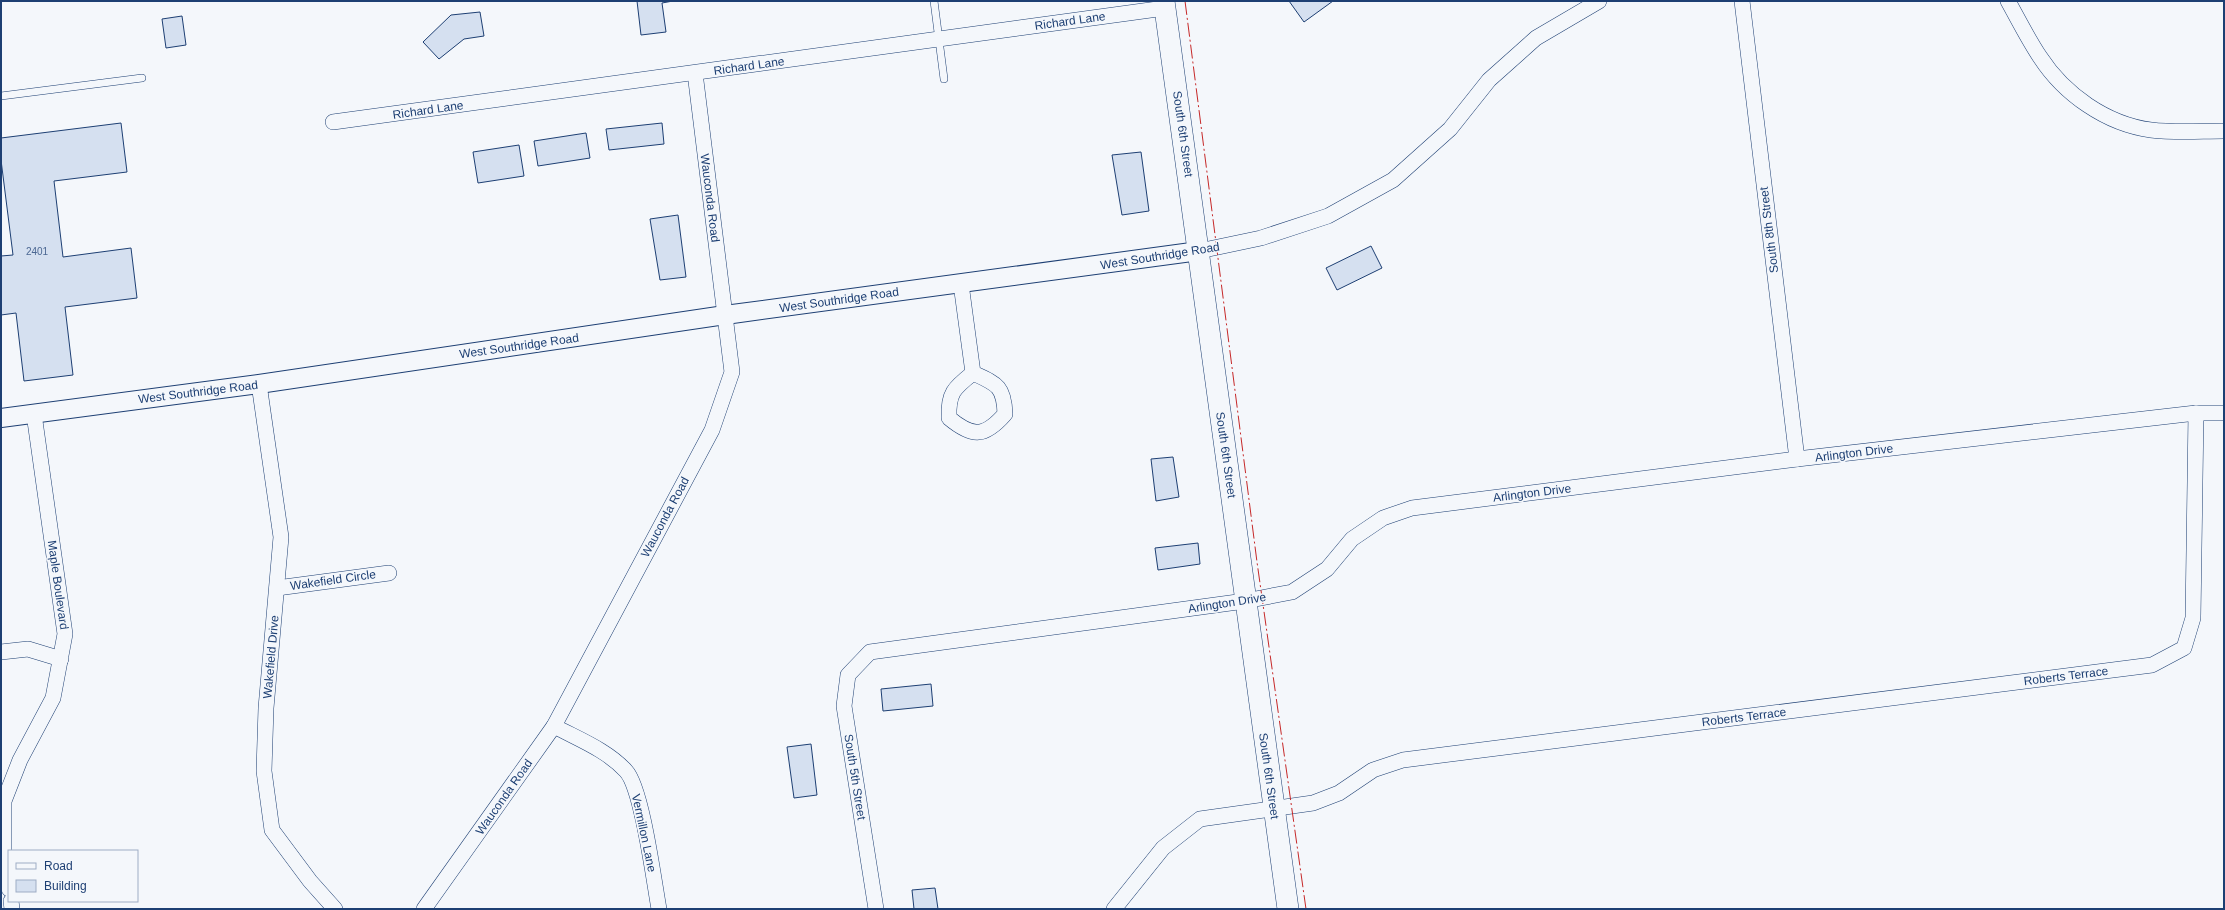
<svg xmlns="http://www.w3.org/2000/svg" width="2225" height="910" font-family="Arial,sans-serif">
  <rect width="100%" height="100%" fill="#f4f7fb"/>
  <g fill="#d5e0f0" stroke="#1d3f73">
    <polygon points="637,1 673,1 662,3 666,32 641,35"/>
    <polygon points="1289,1 1333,1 1304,22"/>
    <polygon points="480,12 484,36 464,39 439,59 423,42 451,15"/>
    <polygon points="182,16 186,45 166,48 162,19"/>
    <polygon points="121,123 127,172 54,181 63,257 131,248 137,298 65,307 73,375 24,381 16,313 1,315 1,256 13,255 1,160 1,138"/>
    <polygon points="662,123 664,144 609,150 606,129"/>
    <polygon points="586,133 590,158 538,166 534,141"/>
    <polygon points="519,145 524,176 478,183 473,152"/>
    <polygon points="1141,152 1149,211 1122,215 1112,155"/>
    <polygon points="678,215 686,277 660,280 650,219"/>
    <polygon points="1371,246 1382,268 1337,290 1326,268"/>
    <polygon points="1173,457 1179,497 1156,501 1151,459"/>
    <polygon points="1198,543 1200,564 1158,570 1155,548"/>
    <polygon points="931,684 933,706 883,711 881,689"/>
    <polygon points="811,744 817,795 794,798 787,747"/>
    <polygon points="935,888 938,909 914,909 912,890"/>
  </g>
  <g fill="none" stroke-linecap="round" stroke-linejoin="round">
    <defs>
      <g id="service">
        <polyline points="934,1 944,79"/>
        <polyline points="1,96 142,78"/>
      </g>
      <g id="minor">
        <polyline points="1742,1 1797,459"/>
        <path d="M 2008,1 C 2018,19 2028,39 2040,57 C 2064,94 2106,124 2151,130 C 2175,133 2200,131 2224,131"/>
        <polyline points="333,122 1165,8"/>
        <polyline points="1199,251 1261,238 1328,216 1393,180 1450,129 1489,80 1536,38 1599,1"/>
        <path d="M 961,284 L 973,373 C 954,388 948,393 949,418 C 973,438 985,437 1005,414 C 1004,386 997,384 973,373"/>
        <polyline points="259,384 281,537 266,708 264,771 272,830 310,881 335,909"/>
        <polyline points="277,588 389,573"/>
        <polyline points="1,652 28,649 61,659"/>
        <path d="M 554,726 C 578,739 607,750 626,771 C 642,788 654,882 659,909"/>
        <polyline points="9,889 4,853 4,801 20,760 53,698 65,634 34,414"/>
        <polyline points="11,901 12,909"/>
        <polyline points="424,909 554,726 712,430 732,372 695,73"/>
        <polyline points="876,909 844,706 848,675 870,652 1245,601 1292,592 1327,569 1352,539 1383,518 1412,508 1797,459 2196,413 2224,413"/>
        <polyline points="1114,909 1163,848 1200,819 1313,803 1339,793 1373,770 1403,760 2152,665 2184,648 2193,618 2196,413"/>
      </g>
      <polyline id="tertiary" points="1,418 259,384 725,315 1199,251"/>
      <polyline id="secondary" points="1164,1 1288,909"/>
    </defs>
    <use href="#service" stroke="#1d3f73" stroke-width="8"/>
    <use href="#minor" stroke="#1d3f73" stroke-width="16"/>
    <use href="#tertiary" stroke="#1d3f73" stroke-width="20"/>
    <use href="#secondary" stroke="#1d3f73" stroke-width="22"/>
    <use href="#service" stroke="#f4f7fb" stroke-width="7"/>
    <use href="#minor" stroke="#f4f7fb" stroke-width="15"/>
    <use href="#tertiary" stroke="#f4f7fb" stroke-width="18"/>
    <use href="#secondary" stroke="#f4f7fb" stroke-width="21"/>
    <polyline stroke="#c62828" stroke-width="1" stroke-dasharray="14 3 2 3" stroke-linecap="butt" points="1185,1 1257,562 1306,909"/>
  </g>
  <g text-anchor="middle" stroke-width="3" stroke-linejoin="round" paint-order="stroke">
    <g font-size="10" fill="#4b6792">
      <text x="37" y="255">2401</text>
    </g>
    <g font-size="12" fill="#1d3f73" stroke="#f4f7fb">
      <text transform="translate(1070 21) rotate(-8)" y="4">Richard Lane</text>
      <text transform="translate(749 66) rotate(-8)" y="4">Richard Lane</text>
      <text transform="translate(428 110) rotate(-8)" y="4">Richard Lane</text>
      <text transform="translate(1183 134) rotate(82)" y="4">South 6th Street</text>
      <text transform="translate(710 198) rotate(83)" y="4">Wauconda Road</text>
      <text transform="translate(1769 230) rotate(-97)" y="4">South 8th Street</text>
      <text transform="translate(1160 256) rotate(-9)" y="4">West Southridge Road</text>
      <text transform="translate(839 300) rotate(-8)" y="4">West Southridge Road</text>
      <text transform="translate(519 346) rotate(-8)" y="4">West Southridge Road</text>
      <text transform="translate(198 392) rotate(-7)" y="4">West Southridge Road</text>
      <text transform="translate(1854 453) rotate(-7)" y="4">Arlington Drive</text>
      <text transform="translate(1226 455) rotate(82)" y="4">South 6th Street</text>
      <text transform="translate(1532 493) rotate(-7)" y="4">Arlington Drive</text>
      <text transform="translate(665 517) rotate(-62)" y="4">Wauconda Road</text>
      <text transform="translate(333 580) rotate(-8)" y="4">Wakefield Circle</text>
      <text transform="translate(58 585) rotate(82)" y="4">Maple Boulevard</text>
      <text transform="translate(1227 603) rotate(-9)" y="4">Arlington Drive</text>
      <text transform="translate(271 657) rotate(-85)" y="4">Wakefield Drive</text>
      <text transform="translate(2066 676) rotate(-7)" y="4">Roberts Terrace</text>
      <text transform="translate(1744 717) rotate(-7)" y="4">Roberts Terrace</text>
      <text transform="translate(1269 776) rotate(82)" y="4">South 6th Street</text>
      <text transform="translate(855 777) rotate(81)" y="4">South 5th Street</text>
      <text transform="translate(504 797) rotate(-55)" y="4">Wauconda Road</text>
      <text transform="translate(644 833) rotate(78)" y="4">Vermillon Lane</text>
    </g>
  </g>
  <rect width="2225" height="910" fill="none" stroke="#1d3f73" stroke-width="4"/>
  <rect x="8" y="850" width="130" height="52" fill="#f4f7fb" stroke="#9eadc5"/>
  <rect x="16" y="863" width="20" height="6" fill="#f4f7fb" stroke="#9eadc5"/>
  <text x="44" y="870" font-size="12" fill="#1d3f73">Road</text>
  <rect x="16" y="880" width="20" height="12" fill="#d5e0f0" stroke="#9eadc5"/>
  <text x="44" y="890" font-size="12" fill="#1d3f73">Building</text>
</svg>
